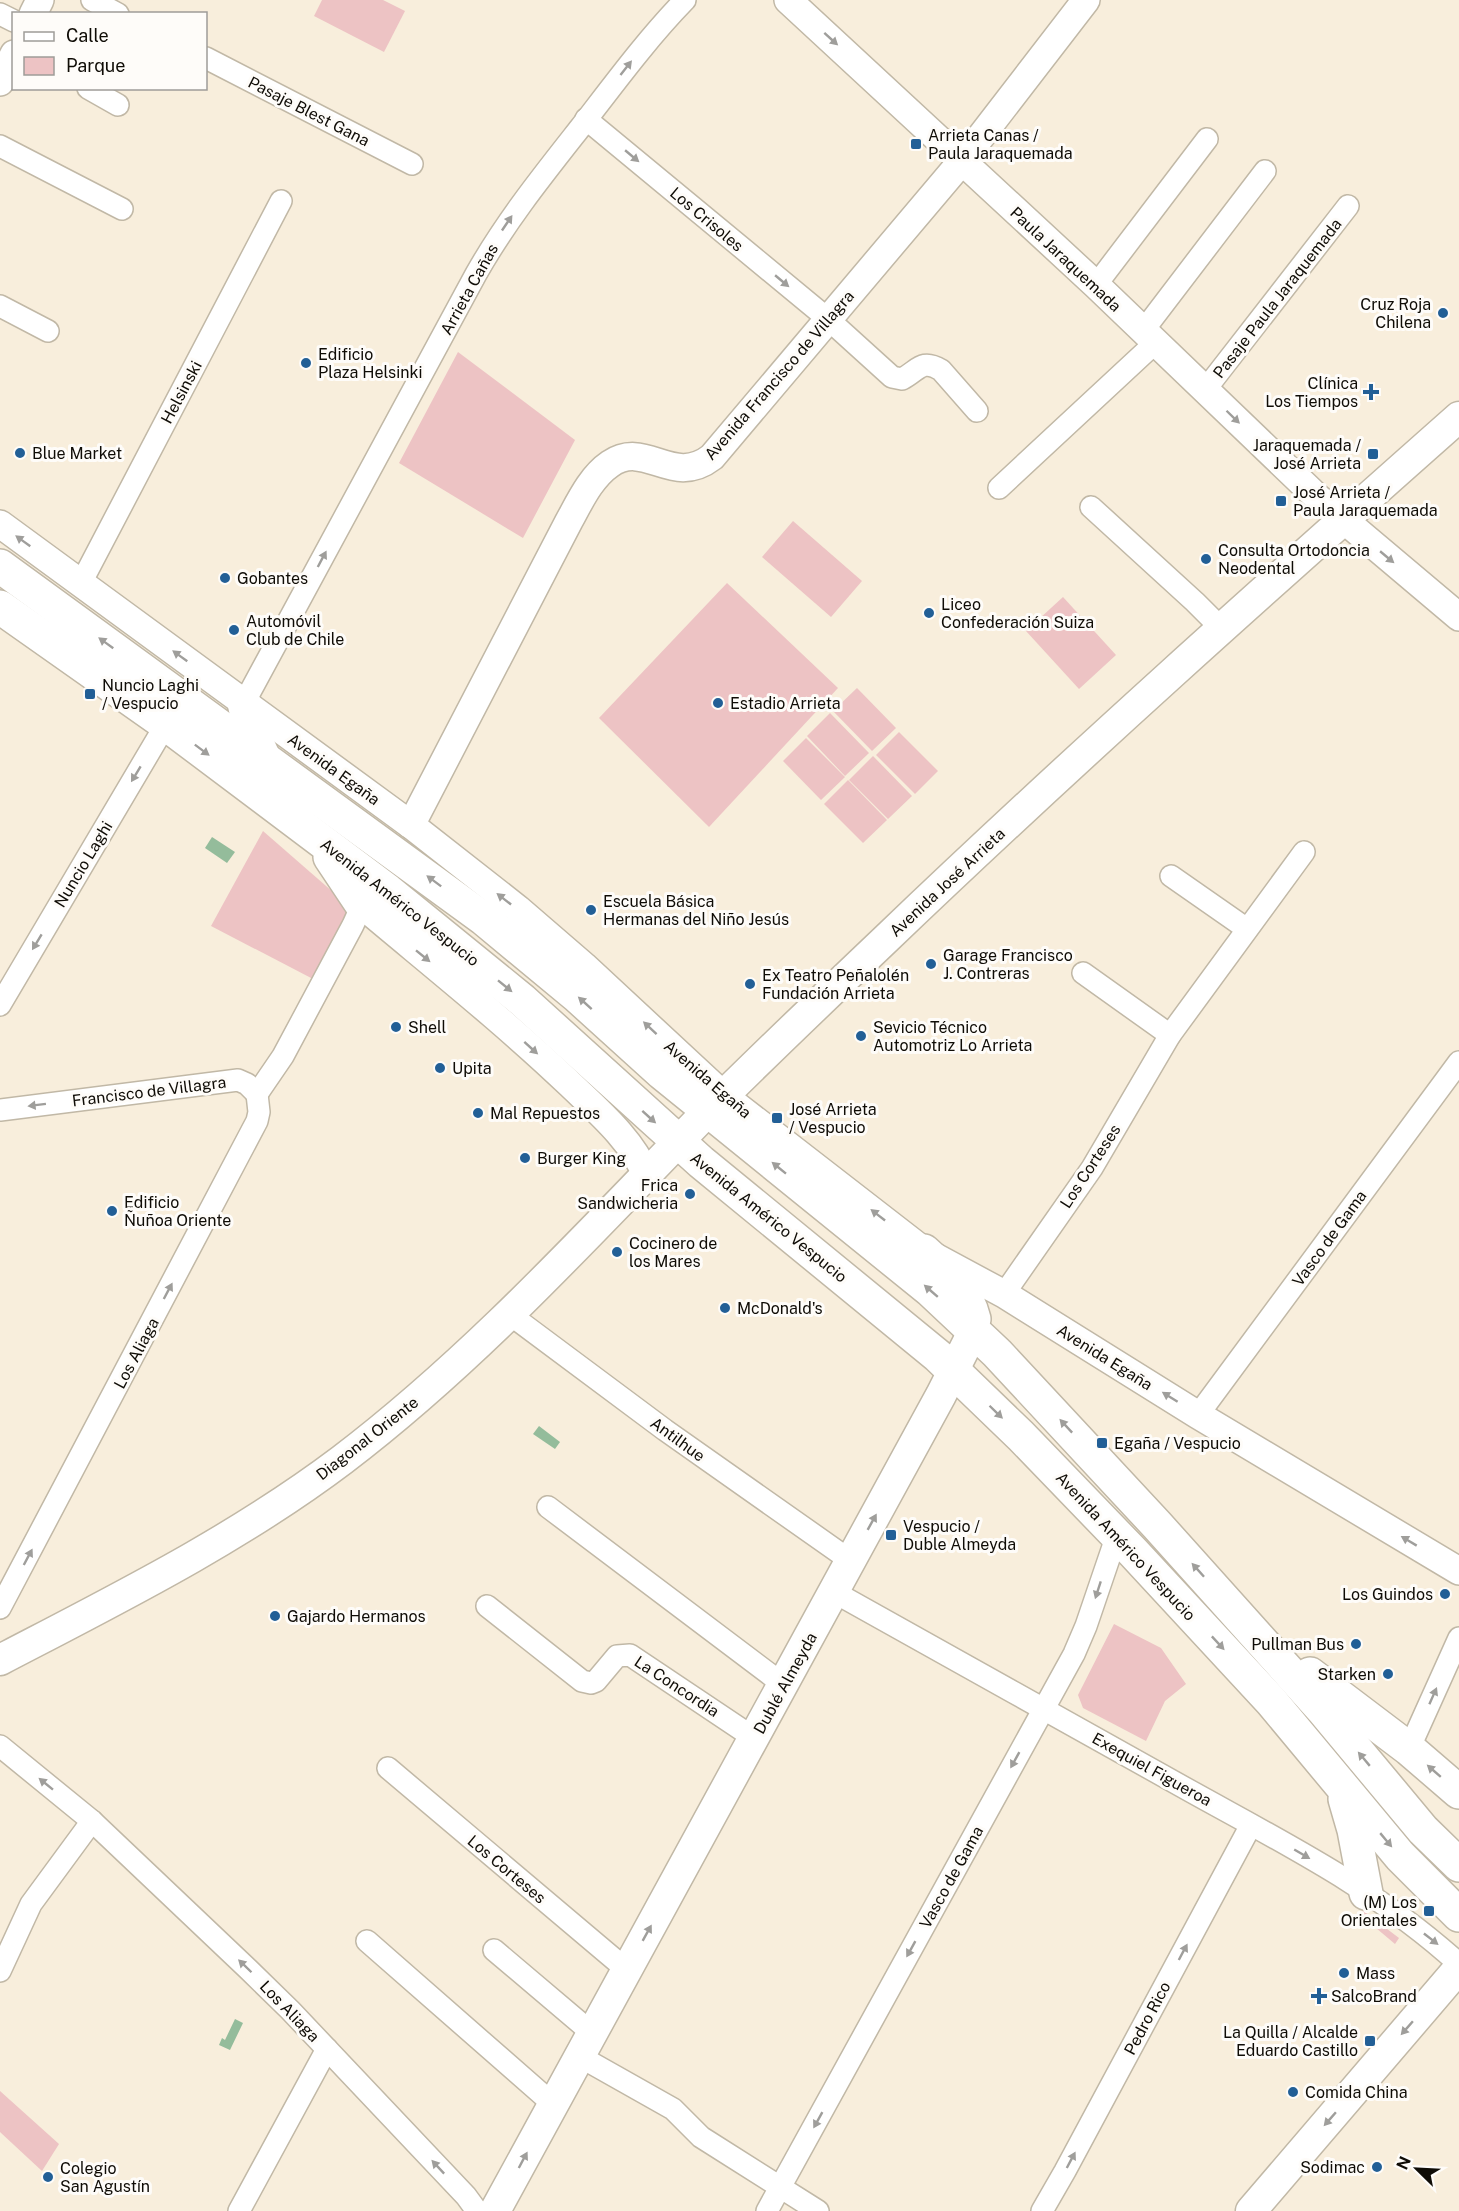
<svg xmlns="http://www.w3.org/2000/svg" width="1459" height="2211" font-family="'Public Sans',sans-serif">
  <rect width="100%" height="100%" fill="#f8eedc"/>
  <g fill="#edc3c4">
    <polygon points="322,0 383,0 405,11 384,52 314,16"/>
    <polygon points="458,352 575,440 523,538 399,463"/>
    <polygon points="793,521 862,581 831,617 762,557"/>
    <polygon points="727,583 838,688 709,827 599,718"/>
    <polygon points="1063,597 1116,655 1079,689 1026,631"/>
    <polygon points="857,688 896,728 872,751 833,711"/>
    <polygon points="830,713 869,753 845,776 807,736"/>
    <polygon points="899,732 938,771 915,794 876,755"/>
    <polygon points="806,738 845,777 821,800 783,761"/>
    <polygon points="873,756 912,796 888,819 849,780"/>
    <polygon points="848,780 887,820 863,843 824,804"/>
    <polygon points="263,831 341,899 346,913 313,979 211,926"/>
    <polygon points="1114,1624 1161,1648 1186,1684 1165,1701 1146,1741 1083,1708 1078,1695"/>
    <polygon points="1362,1910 1399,1938 1395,1944 1363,1917 1355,1925"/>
    <polygon points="0,2091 59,2144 42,2171 0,2132"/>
  </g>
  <g fill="#94bc9b">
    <polygon points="212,837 235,852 227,863 205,848"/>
    <polygon points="539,1426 560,1442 555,1449 533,1434"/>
    <polygon points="235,2019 243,2023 230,2050 219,2045 222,2038 225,2040"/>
  </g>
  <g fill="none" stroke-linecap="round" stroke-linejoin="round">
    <defs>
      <g id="minor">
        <polyline points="92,0 118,14"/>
        <polyline points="0,14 14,21"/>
        <polyline points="206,58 412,164"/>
        <polyline points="88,88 118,105"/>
        <path d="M 586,119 L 828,319 L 892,377 L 902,379 C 918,371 921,358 941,370 L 977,411"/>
        <polyline points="0,146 122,209"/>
        <polyline points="1096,285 1207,139"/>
        <polyline points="0,306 48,331"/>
        <polyline points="1143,331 1265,171"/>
        <polyline points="1205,390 1348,206"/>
        <polyline points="999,488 1155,343"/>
        <polyline points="1091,507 1195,602 1221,628"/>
        <polyline points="81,583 281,201"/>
        <path d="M 244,703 L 476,274 C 506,221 543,175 580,128 C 614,84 647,39 685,0"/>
        <polyline points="1171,876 1247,929"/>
        <polyline points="1083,973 1170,1035"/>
        <polyline points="0,1005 166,724"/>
        <polyline points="257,1094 283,1056 353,925 362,905"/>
        <polyline points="0,1110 238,1080 247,1084 257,1094"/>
        <polyline points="1004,1294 1092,1168 1170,1035 1304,852"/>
        <polyline points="508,1313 665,1430 851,1561"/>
        <polyline points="1198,1415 1459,1062"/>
        <polyline points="548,1507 772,1676 783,1686"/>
        <path d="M 834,1592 C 953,1659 1073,1725 1192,1792 C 1284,1843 1381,1892 1459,1964"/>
        <polyline points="487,1606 582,1681 591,1683 596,1681 617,1656 630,1655 754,1738"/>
        <polyline points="0,1608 257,1121 259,1112 257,1094"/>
        <polyline points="0,1746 92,1821 248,1969 290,2010 466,2196 477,2211"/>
        <polyline points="1409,1749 1459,1638"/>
        <polyline points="388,1768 627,1970"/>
        <polyline points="367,1941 553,2104"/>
        <polyline points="494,1950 592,2033"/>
        <polyline points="0,1971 31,1904 92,1821"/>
        <polyline points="579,2056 673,2109 701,2137 818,2211"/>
        <polyline points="239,2211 327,2049"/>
        <polyline points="767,2211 1074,1654 1086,1626 1117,1535"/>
        <polyline points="1042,2211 1065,2171 1251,1825"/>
      </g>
      <g id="tertiary">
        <polyline points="788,0 1096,285 1318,498 1459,617"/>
        <polyline points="33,14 40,0"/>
        <polyline points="0,82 14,54"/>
        <polyline points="0,524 411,825 518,909 584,966 724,1096 924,1251 1004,1294 1198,1415 1459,1571"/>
        <path d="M 411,825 L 569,521 C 580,501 591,477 610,464 C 646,439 672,488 712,457 L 962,161 L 1086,0"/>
        <path d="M 362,905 C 432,964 504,1021 571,1085 C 599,1112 631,1139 647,1176"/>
      </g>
      <g id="secondary">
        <path d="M 0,1660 C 117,1599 236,1540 342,1460 C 475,1359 589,1233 706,1113 C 765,1054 826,996 887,938 C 1073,760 1266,588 1459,417"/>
        <polyline points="495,2211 941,1395 974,1330"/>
        <polyline points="1251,2211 1459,1968"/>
      </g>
      <g id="primary">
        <polyline points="0,566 484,919 577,996 662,1073 930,1290 997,1353 1157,1525 1323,1710 1423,1830 1459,1865"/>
        <polyline points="0,607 166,724 388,891 522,1000 701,1162 938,1356 1021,1436 1133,1552 1271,1701 1400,1856 1459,1915"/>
        <polyline points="244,703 250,728 264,758"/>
        <polyline points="330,857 362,905"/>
        <path d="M 924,1251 C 945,1270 967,1290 974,1319"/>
        <polyline points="1310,1674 1409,1749 1459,1792"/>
        <polyline points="1345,1799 1354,1830 1366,1893"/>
      </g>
    </defs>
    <use href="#minor" stroke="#c1b8a6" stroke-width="24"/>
    <use href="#tertiary" stroke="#c1b8a6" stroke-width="30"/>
    <use href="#secondary" stroke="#c1b8a6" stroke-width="33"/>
    <use href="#primary" stroke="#c1b8a6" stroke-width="36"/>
    <use href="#minor" stroke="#fff" stroke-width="21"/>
    <use href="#tertiary" stroke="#fff" stroke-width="27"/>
    <use href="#secondary" stroke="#fff" stroke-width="30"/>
    <use href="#primary" stroke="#fff" stroke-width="33"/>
  </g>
  <defs><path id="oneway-solid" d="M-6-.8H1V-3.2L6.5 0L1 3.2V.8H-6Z" transform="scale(1.5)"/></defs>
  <g fill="#9f9e9b">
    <use href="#oneway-solid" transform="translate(831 39) rotate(42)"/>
    <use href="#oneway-solid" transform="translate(626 68) rotate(-52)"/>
    <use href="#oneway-solid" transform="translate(632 156) rotate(40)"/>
    <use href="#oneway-solid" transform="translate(507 223) rotate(-56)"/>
    <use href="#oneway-solid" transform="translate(782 281) rotate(40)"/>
    <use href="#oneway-solid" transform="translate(1233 417) rotate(44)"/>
    <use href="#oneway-solid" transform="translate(23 541) rotate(-144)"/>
    <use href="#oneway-solid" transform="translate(1387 557) rotate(40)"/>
    <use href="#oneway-solid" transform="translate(322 559) rotate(-62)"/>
    <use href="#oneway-solid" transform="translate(106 643) rotate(-144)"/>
    <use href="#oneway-solid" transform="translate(180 656) rotate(-144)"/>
    <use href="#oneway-solid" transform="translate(202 750) rotate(37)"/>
    <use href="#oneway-solid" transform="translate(136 774) rotate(121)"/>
    <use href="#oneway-solid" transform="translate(434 881) rotate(-143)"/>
    <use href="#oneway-solid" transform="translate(504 899) rotate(-142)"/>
    <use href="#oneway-solid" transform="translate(37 942) rotate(121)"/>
    <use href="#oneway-solid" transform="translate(423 956) rotate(39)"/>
    <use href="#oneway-solid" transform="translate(505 986) rotate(39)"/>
    <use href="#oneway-solid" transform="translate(585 1003) rotate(-138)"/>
    <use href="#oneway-solid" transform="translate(650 1028) rotate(-137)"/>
    <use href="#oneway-solid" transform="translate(531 1048) rotate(42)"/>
    <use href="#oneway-solid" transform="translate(37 1105) rotate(173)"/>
    <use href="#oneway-solid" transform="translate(649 1117) rotate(42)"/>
    <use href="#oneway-solid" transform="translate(779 1168) rotate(-141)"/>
    <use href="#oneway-solid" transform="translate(878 1215) rotate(-142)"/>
    <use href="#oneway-solid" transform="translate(168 1291) rotate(-62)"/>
    <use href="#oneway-solid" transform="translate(931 1291) rotate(-139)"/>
    <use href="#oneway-solid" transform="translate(1170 1397) rotate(-148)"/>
    <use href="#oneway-solid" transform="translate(996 1412) rotate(44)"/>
    <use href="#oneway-solid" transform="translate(1066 1426) rotate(-133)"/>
    <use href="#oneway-solid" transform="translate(872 1522) rotate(-61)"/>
    <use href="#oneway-solid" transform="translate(1409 1541) rotate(-149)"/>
    <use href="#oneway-solid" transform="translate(28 1557) rotate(-62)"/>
    <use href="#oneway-solid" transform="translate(1198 1570) rotate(-132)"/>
    <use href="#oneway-solid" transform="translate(1098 1590) rotate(108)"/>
    <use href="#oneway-solid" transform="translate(1218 1643) rotate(47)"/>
    <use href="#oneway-solid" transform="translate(1433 1696) rotate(-66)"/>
    <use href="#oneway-solid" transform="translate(1364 1759) rotate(-130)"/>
    <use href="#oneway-solid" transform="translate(1015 1760) rotate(119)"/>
    <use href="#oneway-solid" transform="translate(1434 1771) rotate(-139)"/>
    <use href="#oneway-solid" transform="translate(46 1784) rotate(-141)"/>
    <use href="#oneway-solid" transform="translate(1386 1840) rotate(50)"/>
    <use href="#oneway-solid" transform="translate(1302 1854) rotate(30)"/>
    <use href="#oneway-solid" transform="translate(647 1933) rotate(-61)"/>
    <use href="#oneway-solid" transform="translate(1431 1939) rotate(38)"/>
    <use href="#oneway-solid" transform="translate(911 1949) rotate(119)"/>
    <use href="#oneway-solid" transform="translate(1183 1952) rotate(-62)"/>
    <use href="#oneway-solid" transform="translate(245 1966) rotate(-136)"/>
    <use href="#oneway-solid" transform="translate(1407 2028) rotate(131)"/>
    <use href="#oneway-solid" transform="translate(1330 2119) rotate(131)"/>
    <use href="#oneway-solid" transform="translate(818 2120) rotate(119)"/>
    <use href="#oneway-solid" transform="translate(523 2160) rotate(-62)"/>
    <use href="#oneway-solid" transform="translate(1071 2160) rotate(-62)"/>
    <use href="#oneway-solid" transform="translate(438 2167) rotate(-133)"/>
  </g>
  <g fill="#225f96" stroke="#fefcf9" stroke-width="2">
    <rect x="910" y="138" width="12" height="12" rx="3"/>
    <circle cx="1443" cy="313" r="6"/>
    <circle cx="306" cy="363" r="6"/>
    <path d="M1368 383h6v6h6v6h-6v6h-6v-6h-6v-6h6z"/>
    <circle cx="20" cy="453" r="6"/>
    <rect x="1367" y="448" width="12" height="12" rx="3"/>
    <rect x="1275" y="495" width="12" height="12" rx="3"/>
    <circle cx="1206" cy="559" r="6"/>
    <circle cx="225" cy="578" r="6"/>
    <circle cx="929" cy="613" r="6"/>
    <circle cx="234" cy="630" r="6"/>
    <rect x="84" y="688" width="12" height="12" rx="3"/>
    <circle cx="718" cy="703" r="6"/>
    <circle cx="591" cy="910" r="6"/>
    <circle cx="931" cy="964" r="6"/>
    <circle cx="750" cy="984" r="6"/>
    <circle cx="396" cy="1027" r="6"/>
    <circle cx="861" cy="1036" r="6"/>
    <circle cx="440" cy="1068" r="6"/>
    <circle cx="478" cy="1113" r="6"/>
    <rect x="771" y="1112" width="12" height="12" rx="3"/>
    <circle cx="525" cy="1158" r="6"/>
    <circle cx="690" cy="1194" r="6"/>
    <circle cx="112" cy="1211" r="6"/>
    <circle cx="617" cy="1252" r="6"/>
    <circle cx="725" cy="1308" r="6"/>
    <rect x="1096" y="1437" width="12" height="12" rx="3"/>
    <rect x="885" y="1529" width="12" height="12" rx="3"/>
    <circle cx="1445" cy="1594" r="6"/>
    <circle cx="275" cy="1616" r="6"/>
    <circle cx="1356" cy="1644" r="6"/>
    <circle cx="1388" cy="1674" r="6"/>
    <rect x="1423" y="1905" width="12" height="12" rx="3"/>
    <circle cx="1344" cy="1973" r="6"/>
    <path d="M1316 1987h6v6h6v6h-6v6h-6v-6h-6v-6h6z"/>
    <rect x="1364" y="2035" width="12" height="12" rx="3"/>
    <circle cx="1293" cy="2092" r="6"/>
    <circle cx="1377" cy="2167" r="6"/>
    <circle cx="48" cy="2177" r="6"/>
  </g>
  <g text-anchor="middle" stroke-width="6" stroke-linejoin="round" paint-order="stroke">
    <g font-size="16" fill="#0f0c06" stroke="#fefcf9">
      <text transform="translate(309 111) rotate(27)" y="6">Pasaje Blest Gana</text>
      <text transform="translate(707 219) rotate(40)" y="6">Los Crisoles</text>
      <text transform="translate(1066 259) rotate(43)" y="6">Paula Jaraquemada</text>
      <text transform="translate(469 289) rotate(-61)" y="6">Arrieta Cañas</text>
      <text transform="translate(1277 298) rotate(-52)" y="6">Pasaje Paula Jaraquemada</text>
      <text transform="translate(779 375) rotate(-49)" y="6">Avenida Francisco de Villagra</text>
      <text transform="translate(181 392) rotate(-62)" y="6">Helsinski</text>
      <text transform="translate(334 769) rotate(36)" y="6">Avenida Egaña</text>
      <text transform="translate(83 864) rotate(-59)" y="6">Nuncio Laghi</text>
      <text transform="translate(947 882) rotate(-43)" y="6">Avenida José Arrieta</text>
      <text transform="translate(400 902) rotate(38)" y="6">Avenida Américo Vespucio</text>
      <text transform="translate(708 1079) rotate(41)" y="6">Avenida Egaña</text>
      <text transform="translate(149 1091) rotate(-7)" y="6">Francisco de Villagra</text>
      <text transform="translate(1090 1166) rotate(-57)" y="6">Los Corteses</text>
      <text transform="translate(769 1217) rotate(39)" y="6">Avenida Américo Vespucio</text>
      <text transform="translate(1329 1238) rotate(-54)" y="6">Vasco de Gama</text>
      <text transform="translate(136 1353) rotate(-62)" y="6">Los Aliaga</text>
      <text transform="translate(1105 1357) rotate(32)" y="6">Avenida Egaña</text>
      <text transform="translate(367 1438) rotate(-38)" y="6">Diagonal Oriente</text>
      <text transform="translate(678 1439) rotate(36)" y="6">Antilhue</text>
      <text transform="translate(1126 1546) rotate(47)" y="6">Avenida Américo Vespucio</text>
      <text transform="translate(785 1683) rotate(-61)" y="6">Dublé Almeyda</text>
      <text transform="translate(677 1686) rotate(33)" y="6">La Concordia</text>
      <text transform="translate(1152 1769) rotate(29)" y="6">Exequiel Figueroa</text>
      <text transform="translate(507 1869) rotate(40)" y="6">Los Corteses</text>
      <text transform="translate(951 1877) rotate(-61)" y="6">Vasco de Gama</text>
      <text transform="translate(290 2011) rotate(46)" y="6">Los Aliaga</text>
      <text transform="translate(1147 2018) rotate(-62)" y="6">Pedro Rico</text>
    </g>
    <g font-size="16" fill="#0f0c06" stroke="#fefcf9" text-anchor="start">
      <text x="928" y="141">Arrieta Canas /<tspan x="928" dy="18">Paula Jaraquemada</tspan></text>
      <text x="1431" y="310" text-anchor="end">Cruz Roja<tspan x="1431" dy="18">Chilena</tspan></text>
      <text x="318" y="360">Edificio<tspan x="318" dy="18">Plaza Helsinki</tspan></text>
      <text x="1358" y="389" text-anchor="end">Clínica<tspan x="1358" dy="18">Los Tiempos</tspan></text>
      <text x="1361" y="451" text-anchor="end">Jaraquemada /<tspan x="1361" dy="18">José Arrieta</tspan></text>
      <text x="32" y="459">Blue Market</text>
      <text x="1293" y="498">José Arrieta /<tspan x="1293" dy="18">Paula Jaraquemada</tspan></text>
      <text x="1218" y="556">Consulta Ortodoncia<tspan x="1218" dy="18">Neodental</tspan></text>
      <text x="237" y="584">Gobantes</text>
      <text x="941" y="610">Liceo<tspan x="941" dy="18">Confederación Suiza</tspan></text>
      <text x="246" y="627">Automóvil<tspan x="246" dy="18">Club de Chile</tspan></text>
      <text x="102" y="691">Nuncio Laghi<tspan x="102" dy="18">/ Vespucio</tspan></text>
      <text x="730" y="709">Estadio Arrieta</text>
      <text x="603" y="907">Escuela Básica<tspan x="603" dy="18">Hermanas del Niño Jesús</tspan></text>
      <text x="943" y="961">Garage Francisco<tspan x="943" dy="18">J. Contreras</tspan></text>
      <text x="762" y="981">Ex Teatro Peñalolén<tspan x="762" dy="18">Fundación Arrieta</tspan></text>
      <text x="408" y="1033">Shell</text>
      <text x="873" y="1033">Sevicio Técnico<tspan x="873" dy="18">Automotriz Lo Arrieta</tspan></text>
      <text x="452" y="1074">Upita</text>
      <text x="789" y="1115">José Arrieta<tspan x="789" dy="18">/ Vespucio</tspan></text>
      <text x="490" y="1119">Mal Repuestos</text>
      <text x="537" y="1164">Burger King</text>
      <text x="678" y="1191" text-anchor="end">Frica<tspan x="678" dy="18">Sandwicheria</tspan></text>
      <text x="124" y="1208">Edificio<tspan x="124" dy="18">Ñuñoa Oriente</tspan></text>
      <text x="629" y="1249">Cocinero de<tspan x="629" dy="18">los Mares</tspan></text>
      <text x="737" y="1314">McDonald's</text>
      <text x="1114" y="1449">Egaña / Vespucio</text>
      <text x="903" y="1532">Vespucio /<tspan x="903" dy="18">Duble Almeyda</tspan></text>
      <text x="1433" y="1600" text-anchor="end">Los Guindos</text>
      <text x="287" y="1622">Gajardo Hermanos</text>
      <text x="1344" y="1650" text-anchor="end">Pullman Bus</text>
      <text x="1376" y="1680" text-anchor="end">Starken</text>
      <text x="1417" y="1908" text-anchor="end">(M) Los<tspan x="1417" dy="18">Orientales</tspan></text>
      <text x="1356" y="1979">Mass</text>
      <text x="1331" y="2002">SalcoBrand</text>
      <text x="1358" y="2038" text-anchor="end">La Quilla / Alcalde<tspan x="1358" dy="18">Eduardo Castillo</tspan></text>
      <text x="1305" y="2098">Comida China</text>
      <text x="1365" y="2173" text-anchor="end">Sodimac</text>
      <text x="60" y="2174">Colegio<tspan x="60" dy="18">San Agustín</tspan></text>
    </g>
  </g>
  <rect x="12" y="12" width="195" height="78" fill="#fefcf9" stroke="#9e9c98" stroke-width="1.5"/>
  <rect x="24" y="32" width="30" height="9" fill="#ffffff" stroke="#9e9c98" stroke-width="1.5"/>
  <text x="66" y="42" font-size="18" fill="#0f0c06">Calle</text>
  <rect x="24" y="57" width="30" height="18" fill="#edc3c4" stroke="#9e9c98" stroke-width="1.5"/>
  <text x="66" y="72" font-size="18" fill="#0f0c06">Parque</text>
  <g transform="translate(1417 2169) rotate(294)" stroke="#fefcf9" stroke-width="4.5" paint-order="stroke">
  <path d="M0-4.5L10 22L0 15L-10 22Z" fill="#0f0c06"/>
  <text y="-9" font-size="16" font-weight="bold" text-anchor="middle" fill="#0f0c06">N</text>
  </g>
</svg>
